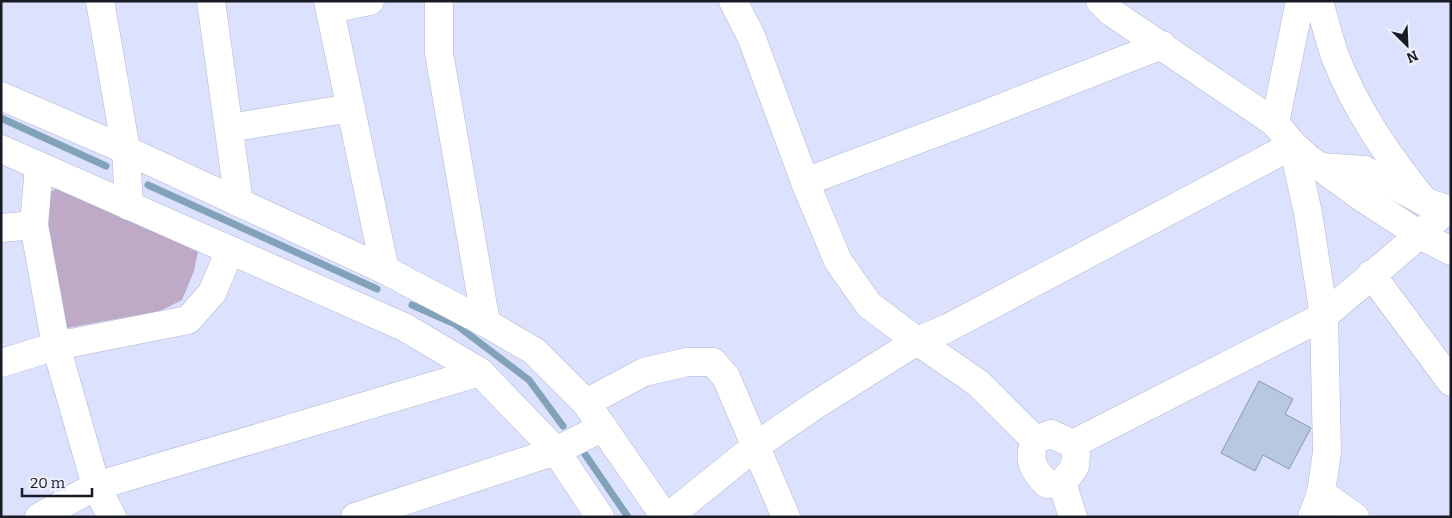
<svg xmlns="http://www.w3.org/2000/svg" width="1452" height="518" font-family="Bitter,serif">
  <rect width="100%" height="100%" fill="#dce1fd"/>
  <polygon fill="#beaac6" points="59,187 198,251 194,271 182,300 160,311 62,329 46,240 50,192"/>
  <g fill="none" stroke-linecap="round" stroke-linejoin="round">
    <g stroke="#81a2b9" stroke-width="7">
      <polyline points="1,118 106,166"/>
      <polyline points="148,185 377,289"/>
      <polyline points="412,305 455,324 529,380 563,426"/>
      <polyline points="580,447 628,517"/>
    </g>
  </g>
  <polygon fill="#b8c8e0" stroke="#8999b0" points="1259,381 1293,399 1285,414 1311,428 1289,469 1263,455 1255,471 1221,453"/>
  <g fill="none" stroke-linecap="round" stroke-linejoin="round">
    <defs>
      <g id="minor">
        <polyline points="100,1 126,150 129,206"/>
        <polyline points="211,1 239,203"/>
        <polyline points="328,1 385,270"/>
        <polyline points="439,1 439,53 486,323"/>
        <polyline points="733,1 751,36 805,182 838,261 869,305 917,341 978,383 1035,440"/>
        <path d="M 1319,1 C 1324,19 1329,39 1335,56 C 1356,111 1389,157 1425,202"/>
        <polyline points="330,9 370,1"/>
        <polyline points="1,96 126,150 385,270 486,323 534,351 586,403 665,517"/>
        <polyline points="1275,123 1300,1"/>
        <polyline points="229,128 351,108"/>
        <polyline points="1,149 404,327 480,372 556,451 600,517"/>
        <polyline points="39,166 34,225 56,346 96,486 112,517"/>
        <polyline points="805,182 978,117 1162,45"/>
        <polyline points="1,228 34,225"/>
        <polyline points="1371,274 1451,382"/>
        <polyline points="1,363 56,346 188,320 212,293 230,250"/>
        <polyline points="586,403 644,372 687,362 713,362 726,377 786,517"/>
        <path d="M 1051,434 L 1073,444 L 1076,454 L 1075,466 L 1065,480 L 1062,483 L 1047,484 C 1033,470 1027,460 1035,440 Z"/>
        <polyline points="1073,444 1324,316"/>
        <polyline points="1062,483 1073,517"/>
        <polyline points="1321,493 1355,517"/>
        <polyline points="39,517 96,486 480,372"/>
        <polyline points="355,517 556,451 603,427"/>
        <polyline points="668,517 756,446 814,406 917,341 948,328 1293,145"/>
      </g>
      <g id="major">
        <polyline points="1100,1 1111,12 1275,123 1293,145 1309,159 1360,196 1420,235 1451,251"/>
        <polyline points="1293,145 1308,213 1324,316 1327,452 1321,493 1312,517"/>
        <polyline points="1321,167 1365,170 1425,202 1451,210"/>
        <path d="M 1324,316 C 1365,280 1408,247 1447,209"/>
      </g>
    </defs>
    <use href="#minor" stroke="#b1b6d1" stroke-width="29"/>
    <use href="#major" stroke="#b1b6d1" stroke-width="29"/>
    <use href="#minor" stroke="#fff" stroke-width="28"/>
    <use href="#major" stroke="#fff" stroke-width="28"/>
  </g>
  <rect width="1452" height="518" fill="none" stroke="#181a24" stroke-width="5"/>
  <g transform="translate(1407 45) rotate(156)" stroke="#edeffa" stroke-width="4" paint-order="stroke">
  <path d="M0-4L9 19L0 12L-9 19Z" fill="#181a24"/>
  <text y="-8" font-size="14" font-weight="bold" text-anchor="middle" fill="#181a24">N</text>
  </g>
  <path d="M22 488v8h70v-8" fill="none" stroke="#181a24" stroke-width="2.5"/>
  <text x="30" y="488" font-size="15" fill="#181a24" stroke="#edeffa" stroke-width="4" paint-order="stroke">20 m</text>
</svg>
